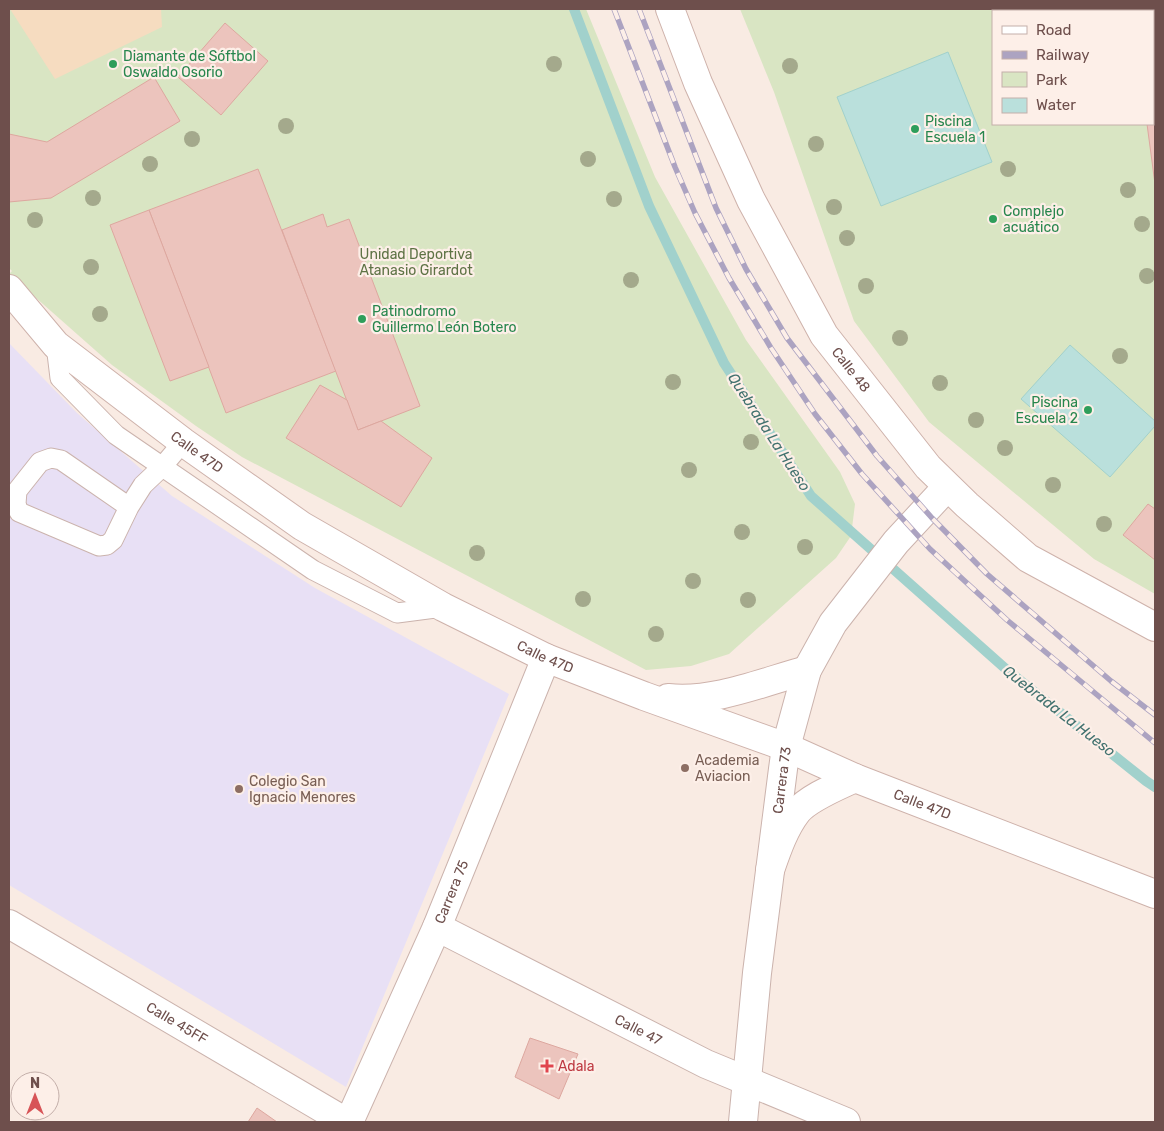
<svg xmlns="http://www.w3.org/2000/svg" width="1164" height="1131" font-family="Rubik,sans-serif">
  <rect width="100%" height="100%" fill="#f9ebe3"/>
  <polygon fill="#e8e0f5" points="9,343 77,413 172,496 315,588 509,694 346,1087 9,885"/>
  <g fill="#d9e5c3" fill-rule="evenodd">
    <polygon points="9,9 586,9 655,177 746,340 840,472 855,504 851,536 836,558 729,654 691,666 646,670 242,457 196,426 112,365 9,274 12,271 9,268"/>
    <path d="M 740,9 L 1155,9 L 1155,594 L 1094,559 L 929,422 L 854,321 L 774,92 ZM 993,11 L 1153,11 L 1153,124 L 993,124 Z"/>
  </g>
  <polygon fill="#f6dcc0" points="10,9 161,9 162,27 55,79"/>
  <g fill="#bae0dc" stroke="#a1d1cc">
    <polygon points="948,52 992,162 881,206 837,97"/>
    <polygon points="1070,345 1155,421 1155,426 1110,477 1021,399"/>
  </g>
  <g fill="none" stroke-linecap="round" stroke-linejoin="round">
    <polyline stroke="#a1d1cc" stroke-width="10" points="574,9 649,206 724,363 811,496 1007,670 1146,781 1155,787"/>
  </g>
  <g fill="#ecc4bd" stroke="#dda79f">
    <polygon points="225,23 268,61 221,115 178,77"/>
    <polygon points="154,77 180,121 51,198 9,202 9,134 47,142"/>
    <polygon points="1153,119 1155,119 1155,184 1147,124 1153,124"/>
    <polygon points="258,169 336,371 226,413 149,210"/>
    <polygon points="149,210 209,367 170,381 110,225"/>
    <polygon points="323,214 327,227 349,219 420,406 358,430 282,230"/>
    <polygon points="320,385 347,400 358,430 381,421 432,458 401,507 286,438"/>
    <polygon points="1148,504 1155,509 1155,560 1123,535"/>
    <polygon points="530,1038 578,1054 559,1099 515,1077"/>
    <polygon points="257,1108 277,1122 248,1122"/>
  </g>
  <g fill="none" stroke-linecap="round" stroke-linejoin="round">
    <defs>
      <g id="service">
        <polyline points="56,345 60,378 116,435 313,570 397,613 443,607"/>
        <polyline points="129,507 61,460 51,458 40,462 17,491 16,504 19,512 99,546 107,545 113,540 129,507 143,485 162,467 183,442"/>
      </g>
      <g id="minor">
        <path id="s1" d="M 9,924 L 346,1122"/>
        <path id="s2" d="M 437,927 L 706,1064 L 846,1122"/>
        <path id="s3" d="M 349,1122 L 437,927 L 546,658"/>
      </g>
      <g id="tertiary">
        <path id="s4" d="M 743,1122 L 757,973 L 783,769 L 786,747 L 807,670 L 833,623 L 896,542 L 947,487"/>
      </g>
      <g id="secondary">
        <path id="s5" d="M 670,9 L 698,83 L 751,200 L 824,335 L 928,467 L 967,505 L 1028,558 L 1155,627"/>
        <path id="s6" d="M 9,289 L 56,345 L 183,442 L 302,526 L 443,607 L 546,658 L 644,696 L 786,747 L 855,778 L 1155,894"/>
        <path d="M 668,698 C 714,703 763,682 807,670"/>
        <path d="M 770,870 C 777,850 784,829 797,812 C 808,798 838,786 855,778"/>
      </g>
    </defs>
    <use href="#service" stroke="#cbb3ad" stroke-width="21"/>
    <use href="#minor" stroke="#cbb3ad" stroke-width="30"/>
    <use href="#tertiary" stroke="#cbb3ad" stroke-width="30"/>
    <use href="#secondary" stroke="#ceb2ab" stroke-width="30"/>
    <use href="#service" stroke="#fff" stroke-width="19"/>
    <use href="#minor" stroke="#fff" stroke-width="28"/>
    <use href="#tertiary" stroke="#fff" stroke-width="28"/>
    <use href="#secondary" stroke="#fff" stroke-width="28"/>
    <defs>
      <g id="rail">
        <polyline points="614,9 675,167 695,213 729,278 771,348 815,414 862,474 930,549 1007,620 1155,743"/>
        <polyline points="639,9 716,208 746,269 787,338 877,456 932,518 987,574 1111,681 1155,715"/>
      </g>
    </defs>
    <use href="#rail" stroke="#aca3c1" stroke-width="5.5"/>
    <use href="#rail" stroke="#fdefe8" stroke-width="4" stroke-dasharray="11" stroke-linecap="butt"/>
  </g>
  <g fill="#a4a98c">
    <circle cx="554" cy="64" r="8"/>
    <circle cx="790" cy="66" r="8"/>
    <circle cx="286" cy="126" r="8"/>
    <circle cx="192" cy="139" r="8"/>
    <circle cx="816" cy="144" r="8"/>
    <circle cx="588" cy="159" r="8"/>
    <circle cx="150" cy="164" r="8"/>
    <circle cx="1008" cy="169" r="8"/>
    <circle cx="1128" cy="190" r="8"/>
    <circle cx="93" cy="198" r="8"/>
    <circle cx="614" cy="199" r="8"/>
    <circle cx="834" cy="207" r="8"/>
    <circle cx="35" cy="220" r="8"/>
    <circle cx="1142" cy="224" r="8"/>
    <circle cx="847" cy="238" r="8"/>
    <circle cx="91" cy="267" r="8"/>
    <circle cx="1147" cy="276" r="8"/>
    <circle cx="631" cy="280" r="8"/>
    <circle cx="866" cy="286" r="8"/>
    <circle cx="100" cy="314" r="8"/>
    <circle cx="900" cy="338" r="8"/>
    <circle cx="1120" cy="356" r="8"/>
    <circle cx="673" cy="382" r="8"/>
    <circle cx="940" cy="383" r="8"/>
    <circle cx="976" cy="420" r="8"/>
    <circle cx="751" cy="442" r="8"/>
    <circle cx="1005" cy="448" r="8"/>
    <circle cx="689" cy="470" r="8"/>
    <circle cx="1053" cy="485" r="8"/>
    <circle cx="1104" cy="524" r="8"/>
    <circle cx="742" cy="532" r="8"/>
    <circle cx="805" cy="547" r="8"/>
    <circle cx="477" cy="553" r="8"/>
    <circle cx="693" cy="581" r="8"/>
    <circle cx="583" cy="599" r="8"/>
    <circle cx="748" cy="600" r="8"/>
    <circle cx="656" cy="634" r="8"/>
  </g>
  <g fill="#2e9e5b" stroke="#fdefe8" stroke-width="2">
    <circle cx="113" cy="64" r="5"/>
    <circle cx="915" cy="129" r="5"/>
    <circle cx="993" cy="219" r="5"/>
    <circle cx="362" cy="319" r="5"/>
    <circle cx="1088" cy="410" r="5"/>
  </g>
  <g fill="#8d6e63" stroke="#fdefe8" stroke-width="2">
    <circle cx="685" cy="768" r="5"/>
    <circle cx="239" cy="789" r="5"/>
  </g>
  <path fill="#e0444e" stroke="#fdefe8" stroke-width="2" d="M544.5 1058.5h5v5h5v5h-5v5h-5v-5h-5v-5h5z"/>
  <g text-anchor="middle" stroke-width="4.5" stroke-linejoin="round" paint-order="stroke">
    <g font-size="14" fill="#27864d" stroke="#fdefe8" text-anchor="start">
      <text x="123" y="61">Diamante de Sóftbol<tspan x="123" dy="16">Oswaldo Osorio</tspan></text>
      <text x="925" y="126">Piscina<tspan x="925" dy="16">Escuela 1</tspan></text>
      <text x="1003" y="216">Complejo<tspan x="1003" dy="16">acuático</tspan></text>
      <text x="372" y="316">Patinodromo<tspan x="372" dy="16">Guillermo León Botero</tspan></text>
      <text x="1078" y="407" text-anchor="end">Piscina<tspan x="1078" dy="16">Escuela 2</tspan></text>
    </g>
    <g font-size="14" fill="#5e7345" stroke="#fdefe8">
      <text x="416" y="259">Unidad Deportiva<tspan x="416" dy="16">Atanasio Girardot</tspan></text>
    </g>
    <g font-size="14" fill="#6e4f4c" stroke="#fdefe8">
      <text dy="5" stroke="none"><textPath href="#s5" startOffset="405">Calle 48</textPath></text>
      <text dy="5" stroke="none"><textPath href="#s6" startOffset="250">Calle 47D</textPath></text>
      <text dy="5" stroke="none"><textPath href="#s6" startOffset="655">Calle 47D</textPath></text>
      <text dy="5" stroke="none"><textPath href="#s4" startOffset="344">Carrera 73</textPath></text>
      <text dy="5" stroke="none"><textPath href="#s6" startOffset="1060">Calle 47D</textPath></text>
      <text dy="5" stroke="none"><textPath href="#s3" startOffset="252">Carrera 75</textPath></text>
      <text dy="5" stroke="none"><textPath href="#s1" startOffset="195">Calle 45FF</textPath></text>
      <text dy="5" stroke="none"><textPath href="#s2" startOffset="226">Calle 47</textPath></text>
    </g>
    <g font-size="14" fill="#785e54" stroke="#fdefe8" text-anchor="start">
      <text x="695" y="765">Academia<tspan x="695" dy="16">Aviacion</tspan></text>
      <text x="249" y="786">Colegio San<tspan x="249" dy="16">Ignacio Menores</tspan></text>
    </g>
    <g font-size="14" fill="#be3a42" stroke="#fdefe8" text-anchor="start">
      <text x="558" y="1071">Adala</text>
    </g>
    <g font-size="15" font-style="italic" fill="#42726f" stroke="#fdefe8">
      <text transform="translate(769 432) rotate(57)" y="5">Quebrada La Hueso</text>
      <text transform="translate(1059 711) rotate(38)" y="5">Quebrada La Hueso</text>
    </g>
  </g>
  <rect width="1164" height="1131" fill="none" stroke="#6e4f4c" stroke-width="20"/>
  <rect x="992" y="10" width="162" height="115" fill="#fdefe8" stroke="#c4afaa"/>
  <rect x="1002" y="26" width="25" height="8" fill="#ffffff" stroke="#c4afaa"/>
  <text x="1036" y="35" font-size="15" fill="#6e4f4c">Road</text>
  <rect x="1002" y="51" width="25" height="8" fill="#aca3c1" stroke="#c4afaa"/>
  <text x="1036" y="60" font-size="15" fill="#6e4f4c">Railway</text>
  <rect x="1002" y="72" width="25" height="15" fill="#d9e5c3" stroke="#c4afaa"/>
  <text x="1036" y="85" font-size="15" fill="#6e4f4c">Park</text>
  <rect x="1002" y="98" width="25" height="15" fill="#bae0dc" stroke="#c4afaa"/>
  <text x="1036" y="110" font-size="15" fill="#6e4f4c">Water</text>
  <g transform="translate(35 1096)"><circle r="24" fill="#fdefe8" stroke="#c4afaa"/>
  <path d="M0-4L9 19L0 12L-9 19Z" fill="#d75457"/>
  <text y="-8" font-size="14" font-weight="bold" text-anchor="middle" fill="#6e4f4c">N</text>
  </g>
</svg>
